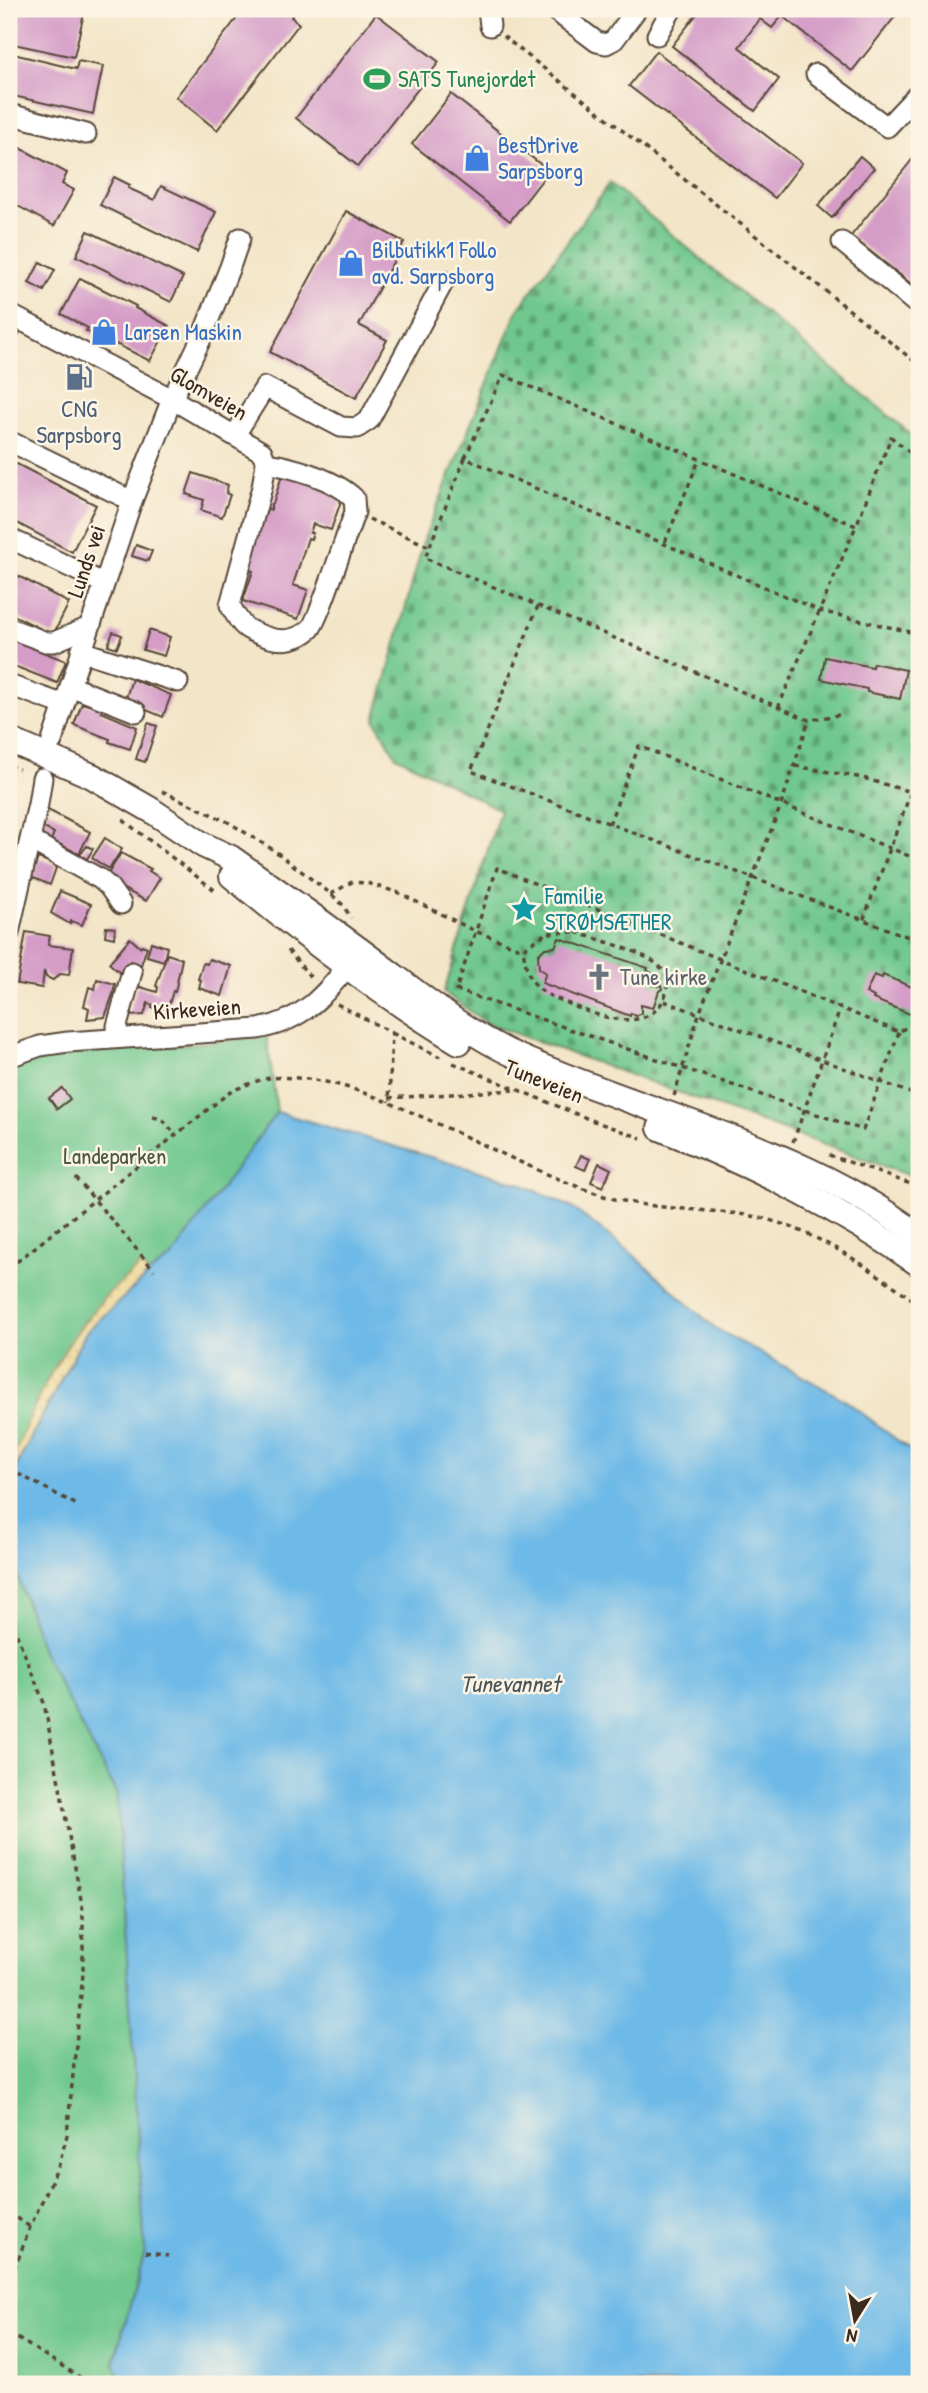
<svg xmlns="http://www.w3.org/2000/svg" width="928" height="2393" font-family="'Patrick Hand',sans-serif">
  <defs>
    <pattern id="sand-dots" width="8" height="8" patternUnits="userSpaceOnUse" patternTransform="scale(1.75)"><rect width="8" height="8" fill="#eeda9e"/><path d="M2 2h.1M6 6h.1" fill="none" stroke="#cdbb88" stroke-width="1.8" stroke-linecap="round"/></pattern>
    <pattern id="cemetery-stones" width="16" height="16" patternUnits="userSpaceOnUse" patternTransform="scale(1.75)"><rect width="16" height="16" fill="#6fc88e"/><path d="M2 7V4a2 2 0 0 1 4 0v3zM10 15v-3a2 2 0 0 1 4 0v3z" fill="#5ca373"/></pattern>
  </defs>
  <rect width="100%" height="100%" fill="#fcf5e5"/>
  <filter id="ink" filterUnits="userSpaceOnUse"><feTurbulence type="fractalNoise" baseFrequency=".0143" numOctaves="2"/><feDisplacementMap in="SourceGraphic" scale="14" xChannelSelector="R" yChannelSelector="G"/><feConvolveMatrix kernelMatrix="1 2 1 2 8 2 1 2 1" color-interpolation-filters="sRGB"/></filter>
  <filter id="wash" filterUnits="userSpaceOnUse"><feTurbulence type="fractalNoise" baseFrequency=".00686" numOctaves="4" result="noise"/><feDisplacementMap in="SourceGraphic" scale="28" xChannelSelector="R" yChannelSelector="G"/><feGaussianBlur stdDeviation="1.57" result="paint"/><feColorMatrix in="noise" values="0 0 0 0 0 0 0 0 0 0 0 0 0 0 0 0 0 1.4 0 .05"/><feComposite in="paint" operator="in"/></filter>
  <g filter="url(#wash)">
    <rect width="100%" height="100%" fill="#f3e5c8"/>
    <polygon fill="#6fc88e" stroke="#557956" stroke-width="2" points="267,1037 277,1112 171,1258 157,1267 86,1332 12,1475 17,1574 42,1650 117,1794 145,2252 114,2362 122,2384 51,2384 9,2373 9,1071 53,1056"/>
    <path fill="url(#sand-dots)" stroke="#94825e" stroke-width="2" d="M 140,1265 L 149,1274 L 86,1332 L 16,1466 L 11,1464 C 33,1403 60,1347 104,1298 C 115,1286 129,1276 140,1265 Z"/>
    <polygon fill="url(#cemetery-stones)" stroke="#557956" stroke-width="2" points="610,183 919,441 919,1179 486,1023 444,992 500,810 396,756 375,720 425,536 517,311"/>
    <g fill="#6db9e7" stroke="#547282" stroke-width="2">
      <polygon points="277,1112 519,1183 571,1207 629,1251 715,1328 845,1400 919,1457 919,2384 122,2384 114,2363 145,2252 117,1794 42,1650 17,1574 12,1475 86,1332 157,1267 171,1258"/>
      <polygon points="9,2373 51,2384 9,2384"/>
    </g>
    <g id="blocks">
      <g fill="#d49cc7">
        <polygon points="9,9 85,9 74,57 9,43"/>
        <polygon points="244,9 298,9 291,17 299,24 217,130 176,97"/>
        <polygon points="688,9 901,9 852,71 782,16 772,28 760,19 739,47 779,79 755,111 672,46 696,15"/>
        <polygon points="376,14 439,62 358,166 296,118"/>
        <polygon points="656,51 802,163 775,198 629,86"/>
        <polygon points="9,53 76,69 78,61 103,66 93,114 9,95"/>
        <polygon points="451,94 549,171 510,221 412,144"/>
        <polygon points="9,142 67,173 62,184 74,190 54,226 9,201"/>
        <polygon points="919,151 919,290 851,236"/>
        <polygon points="860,156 874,168 832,218 818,206"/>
        <polygon points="114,177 130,185 128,188 154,200 161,186 216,212 197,252 100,205"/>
        <polygon points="346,211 404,242 359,325 387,340 356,398 270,352"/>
        <polygon points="9,226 15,229 9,242"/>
        <polygon points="88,231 183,277 171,302 76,256"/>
        <polygon points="40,262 55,270 44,291 29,283"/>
        <polygon points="80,278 136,306 135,308 169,326 150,361 116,344 115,347 86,331 88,328 61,314"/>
        <polygon points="9,326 20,332 14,343 12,341 9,347"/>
        <polygon points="9,460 96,505 72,552 9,519"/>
        <polygon points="283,472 344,492 331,530 313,524 310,533 313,533 311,539 308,538 293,585 308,590 298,619 243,601 253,571 247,570 259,523 262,524 267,509 271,510 271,504 273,504"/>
        <polygon points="193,473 228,485 226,493 230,495 222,517 201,510 204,500 186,494"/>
        <polygon points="136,545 152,551 148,561 132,556"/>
        <polygon points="9,571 69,603 53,635 9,613"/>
        <polygon points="149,630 170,637 164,656 143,650"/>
        <polygon points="113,632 122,635 117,648 108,645"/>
        <polygon points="9,639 66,661 57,683 9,664"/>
        <polygon points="825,657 872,667 873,663 906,670 900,699 867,692 867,689 821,679"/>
        <polygon points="132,679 171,695 163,717 125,701"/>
        <polygon points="82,703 102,709 101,712 137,727 130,749 109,742 110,739 74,725"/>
        <polygon points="148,723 157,726 145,762 136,759"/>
        <polygon points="48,810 90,832 79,854 51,840 54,833 40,826"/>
        <polygon points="105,838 122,849 109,869 92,858"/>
        <polygon points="87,846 93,849 87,859 80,855"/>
        <polygon points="121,853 151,869 149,871 160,878 146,901 116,885 106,877"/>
        <polygon points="38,858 57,865 50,885 31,877"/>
        <polygon points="60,891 91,904 82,925 71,921 70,924 51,913"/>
        <polygon points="106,927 115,928 114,938 105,936"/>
        <polygon points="26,932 50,936 48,945 73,948 69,975 60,974 53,980 46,977 44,971 42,988 17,984"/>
        <polygon points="130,938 140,947 142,945 147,947 141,965 130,961 120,973 109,963"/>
        <polygon points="559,938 648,968 647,970 654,975 654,980 649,984 657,986 661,985 662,989 659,991 653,1008 641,1005 641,1013 636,1016 631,1013 630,1016 542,983 546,973 539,968 538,955 545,948 555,947"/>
        <polygon points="151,942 167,947 164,961 147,956"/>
        <polygon points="167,954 182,959 175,992 173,991 167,1011 152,1007 153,1005 148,1003 144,1015 128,1016 137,986 157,992 158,987 156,986"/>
        <polygon points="209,959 231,966 222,996 199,988 201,980 198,979 203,963 207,964"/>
        <polygon points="874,975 882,978 883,975 919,990 918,1012 913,1011 912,1015 873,999 874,997 866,993"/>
        <polygon points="97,979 115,984 113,994 105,1017 87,1019 89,1008 84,1006 89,987 95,989"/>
        <polygon points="62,1088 70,1099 57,1109 49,1098"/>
        <polygon points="581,1155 590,1159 585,1170 576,1166"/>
        <polygon points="599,1163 611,1169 603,1187 591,1182"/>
      </g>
    </g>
  </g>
  <g filter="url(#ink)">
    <use href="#blocks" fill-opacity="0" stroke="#574638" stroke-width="2"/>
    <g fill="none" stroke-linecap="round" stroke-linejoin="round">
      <defs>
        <g id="minor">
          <polyline points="488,9 490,26"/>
          <polyline points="553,9 597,42 606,44 614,40 637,9"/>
          <polyline points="657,35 672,9"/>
          <polyline points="816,74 887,127 919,93"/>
          <polyline points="9,114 86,134"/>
          <polyline points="842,242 919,306"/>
          <path d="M 9,314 L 172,399 L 262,452 L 266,463 L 262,487 L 230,605 C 242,628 245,630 270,638 C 284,642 299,639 310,629 C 318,622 348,529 355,512 L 354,498 C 334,479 293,467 266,463"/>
          <polyline points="235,435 265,387 341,427 357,428 369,420 444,281"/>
          <polyline points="9,441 132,501"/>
          <polyline points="9,538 103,583"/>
          <polyline points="9,628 46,642 54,642 89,627"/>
          <polyline points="81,651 178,682"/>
          <polyline points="9,685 64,705"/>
          <polyline points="70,686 136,712"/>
          <polyline points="52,741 132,501 172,399 201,339 230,267 240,238"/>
          <polyline points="30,840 100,879 109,887 121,904"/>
          <polyline points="9,933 38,804 42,778"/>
          <polyline points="118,1038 117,1026 132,972"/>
          <path d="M 9,1057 L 40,1046 L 68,1042 L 258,1029 C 306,1020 326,993 355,957"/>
        </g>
        <g id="major">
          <path d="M 9,740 L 92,776 L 151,810 L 203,845 L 231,858 C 279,892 326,925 373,960 C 420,995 465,1033 519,1057 C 652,1116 801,1146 919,1236"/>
          <path d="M 232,876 C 305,936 378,993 459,1042"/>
          <path d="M 660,1128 C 751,1165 839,1207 919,1264"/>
        </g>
      </defs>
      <use href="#minor" stroke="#574638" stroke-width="23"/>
      <use href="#major" stroke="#574638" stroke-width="28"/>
      <g stroke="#574638" stroke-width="3.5" stroke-dasharray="5 5" stroke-linecap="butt">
        <polyline points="503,36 919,365"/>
        <polyline points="465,458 503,375 856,526 891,437 919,460"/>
        <polyline points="369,519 430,547"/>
        <polyline points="665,542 699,460"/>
        <polyline points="538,606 471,771 919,941"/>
        <polyline points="778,708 856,526"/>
        <polyline points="839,715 809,720 425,558 465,458 820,611 919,634"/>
        <polyline points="9,765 19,769"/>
        <polyline points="795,766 863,778 911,792 863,921"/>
        <polyline points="162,791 228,822 275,851 331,894 343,905 351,918"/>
        <polyline points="123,820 217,892"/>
        <polyline points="609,824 639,746 919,860"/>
        <polyline points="331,894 352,882 367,883 399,893 475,931 523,949"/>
        <path d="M 576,932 C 600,941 647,951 663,970 C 668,975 668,984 667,990 C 654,1038 597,1017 567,1003 C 555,998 543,994 535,984 C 527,976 525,961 523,949 L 546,933 Z"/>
        <polyline points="288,950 312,979"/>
        <polyline points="664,1001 919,1096"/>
        <polyline points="337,1004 392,1033 389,1102"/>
        <polyline points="899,1032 863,1130 456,990 497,868 899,1032 919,1019"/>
        <polyline points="392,1033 440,1057"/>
        <polyline points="453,1063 591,1120 641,1138"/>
        <polyline points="674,1096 699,1014 781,805 809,720"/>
        <polyline points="389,1098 514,1090"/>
        <polyline points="153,1117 162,1119 175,1134"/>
        <polyline points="793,1142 840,1009"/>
        <polyline points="829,1155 919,1187"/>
        <polyline points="76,1178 154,1270"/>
        <path d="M 9,1268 L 231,1091 C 243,1087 258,1079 271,1078 C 327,1074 378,1097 429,1120 C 486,1145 544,1176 604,1196 C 650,1210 699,1208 746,1215 C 810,1225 868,1267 919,1304"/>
        <polyline points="9,1469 79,1506"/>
        <polyline points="9,1615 44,1703 83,1910 83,1974 67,2135 59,2165 30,2227 9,2284"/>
        <polyline points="9,2212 30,2227"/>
        <polyline points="145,2252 168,2256"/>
        <polyline points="9,2333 91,2384"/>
      </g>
      <use href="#minor" stroke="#fff" stroke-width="19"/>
      <use href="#major" stroke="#fff" stroke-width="24"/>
    </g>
  </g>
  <defs>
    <symbol id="stadium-bare" viewBox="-9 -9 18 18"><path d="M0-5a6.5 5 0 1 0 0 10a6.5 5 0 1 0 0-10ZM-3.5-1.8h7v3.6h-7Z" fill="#2e9e5b" stroke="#fcf5e5" stroke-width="2.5" paint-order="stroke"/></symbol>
    <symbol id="shop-bare" viewBox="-9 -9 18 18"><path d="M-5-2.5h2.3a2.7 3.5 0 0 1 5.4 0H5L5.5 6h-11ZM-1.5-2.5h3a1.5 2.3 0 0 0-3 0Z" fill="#3f7fe0" stroke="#fcf5e5" stroke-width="2.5" paint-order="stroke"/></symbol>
    <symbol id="fuel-bare" viewBox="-9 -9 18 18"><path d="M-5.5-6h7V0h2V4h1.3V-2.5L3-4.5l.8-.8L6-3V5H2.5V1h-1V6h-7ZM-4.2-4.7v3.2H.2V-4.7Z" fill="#5c6f8a" stroke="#fcf5e5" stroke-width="2.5" paint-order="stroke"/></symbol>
    <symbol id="sight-bare" viewBox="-9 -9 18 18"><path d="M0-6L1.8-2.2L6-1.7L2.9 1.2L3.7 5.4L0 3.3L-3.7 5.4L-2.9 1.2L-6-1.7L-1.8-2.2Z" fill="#0f9aa8" stroke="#fcf5e5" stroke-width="2.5" paint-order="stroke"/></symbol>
    <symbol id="church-bare" viewBox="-9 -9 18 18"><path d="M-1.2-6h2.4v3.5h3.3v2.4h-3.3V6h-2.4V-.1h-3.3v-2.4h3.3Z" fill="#6b7280" stroke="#fcf5e5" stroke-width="2.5" paint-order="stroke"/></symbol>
  </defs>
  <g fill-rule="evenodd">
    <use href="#stadium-bare" x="358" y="60" width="38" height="38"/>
    <use href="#shop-bare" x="458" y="139" width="38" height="38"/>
    <use href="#shop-bare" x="332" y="244" width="38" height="38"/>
    <use href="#shop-bare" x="85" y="313" width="38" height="38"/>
    <use href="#fuel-bare" x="60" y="358" width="38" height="38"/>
    <use href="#sight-bare" x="505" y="890" width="38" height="38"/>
    <use href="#church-bare" x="580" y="958" width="38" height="38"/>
  </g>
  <g text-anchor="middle" stroke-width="5" stroke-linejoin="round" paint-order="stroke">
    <g font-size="23" fill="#27864d" stroke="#fcf5e5" text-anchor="start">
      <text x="398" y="87">SATS Tunejordet</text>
    </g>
    <g font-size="23" fill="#366cbe" stroke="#fcf5e5" text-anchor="start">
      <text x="498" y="153">BestDrive<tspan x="498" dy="26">Sarpsborg</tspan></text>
      <text x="372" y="258">Bilbutikk1 Follo<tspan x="372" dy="26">avd. Sarpsborg</tspan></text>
      <text x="125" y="340">Larsen Maskin</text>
    </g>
    <g font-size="23" fill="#3b2a1e" stroke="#fcf5e5">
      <text transform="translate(209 393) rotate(30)" y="8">Glomveien</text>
      <text transform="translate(86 561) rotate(-71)" y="8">Lunds vei</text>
      <text transform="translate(197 1009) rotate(-4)" y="8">Kirkeveien</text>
      <text transform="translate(544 1081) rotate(22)" y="8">Tuneveien</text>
    </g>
    <g font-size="23" fill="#4e5e75" stroke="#fcf5e5">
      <text x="79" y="417">CNG<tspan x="79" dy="26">Sarpsborg</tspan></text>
    </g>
    <g font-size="23" fill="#0d838f" stroke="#fcf5e5" text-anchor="start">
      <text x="545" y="904">Familie<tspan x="545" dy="26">STRØMSÆTHER</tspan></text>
    </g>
    <g font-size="23" fill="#5b616d" stroke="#fcf5e5" text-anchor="start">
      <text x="620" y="985">Tune kirke</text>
    </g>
    <g font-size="23" fill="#4b5940" stroke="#fcf5e5">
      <text x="115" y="1164">Landeparken</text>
    </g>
    <g font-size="24" font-style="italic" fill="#4a555a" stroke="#fcf5e5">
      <text x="510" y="1692">Tunevannet</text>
    </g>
  </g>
  <rect width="928" height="2393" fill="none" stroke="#fcf5e5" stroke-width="35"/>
  <g transform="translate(855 2320) rotate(191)" stroke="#fcf5e5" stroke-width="5" paint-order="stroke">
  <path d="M0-5L12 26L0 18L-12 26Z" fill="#3b2a1e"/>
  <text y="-10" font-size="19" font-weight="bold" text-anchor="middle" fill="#3b2a1e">N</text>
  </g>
</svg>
